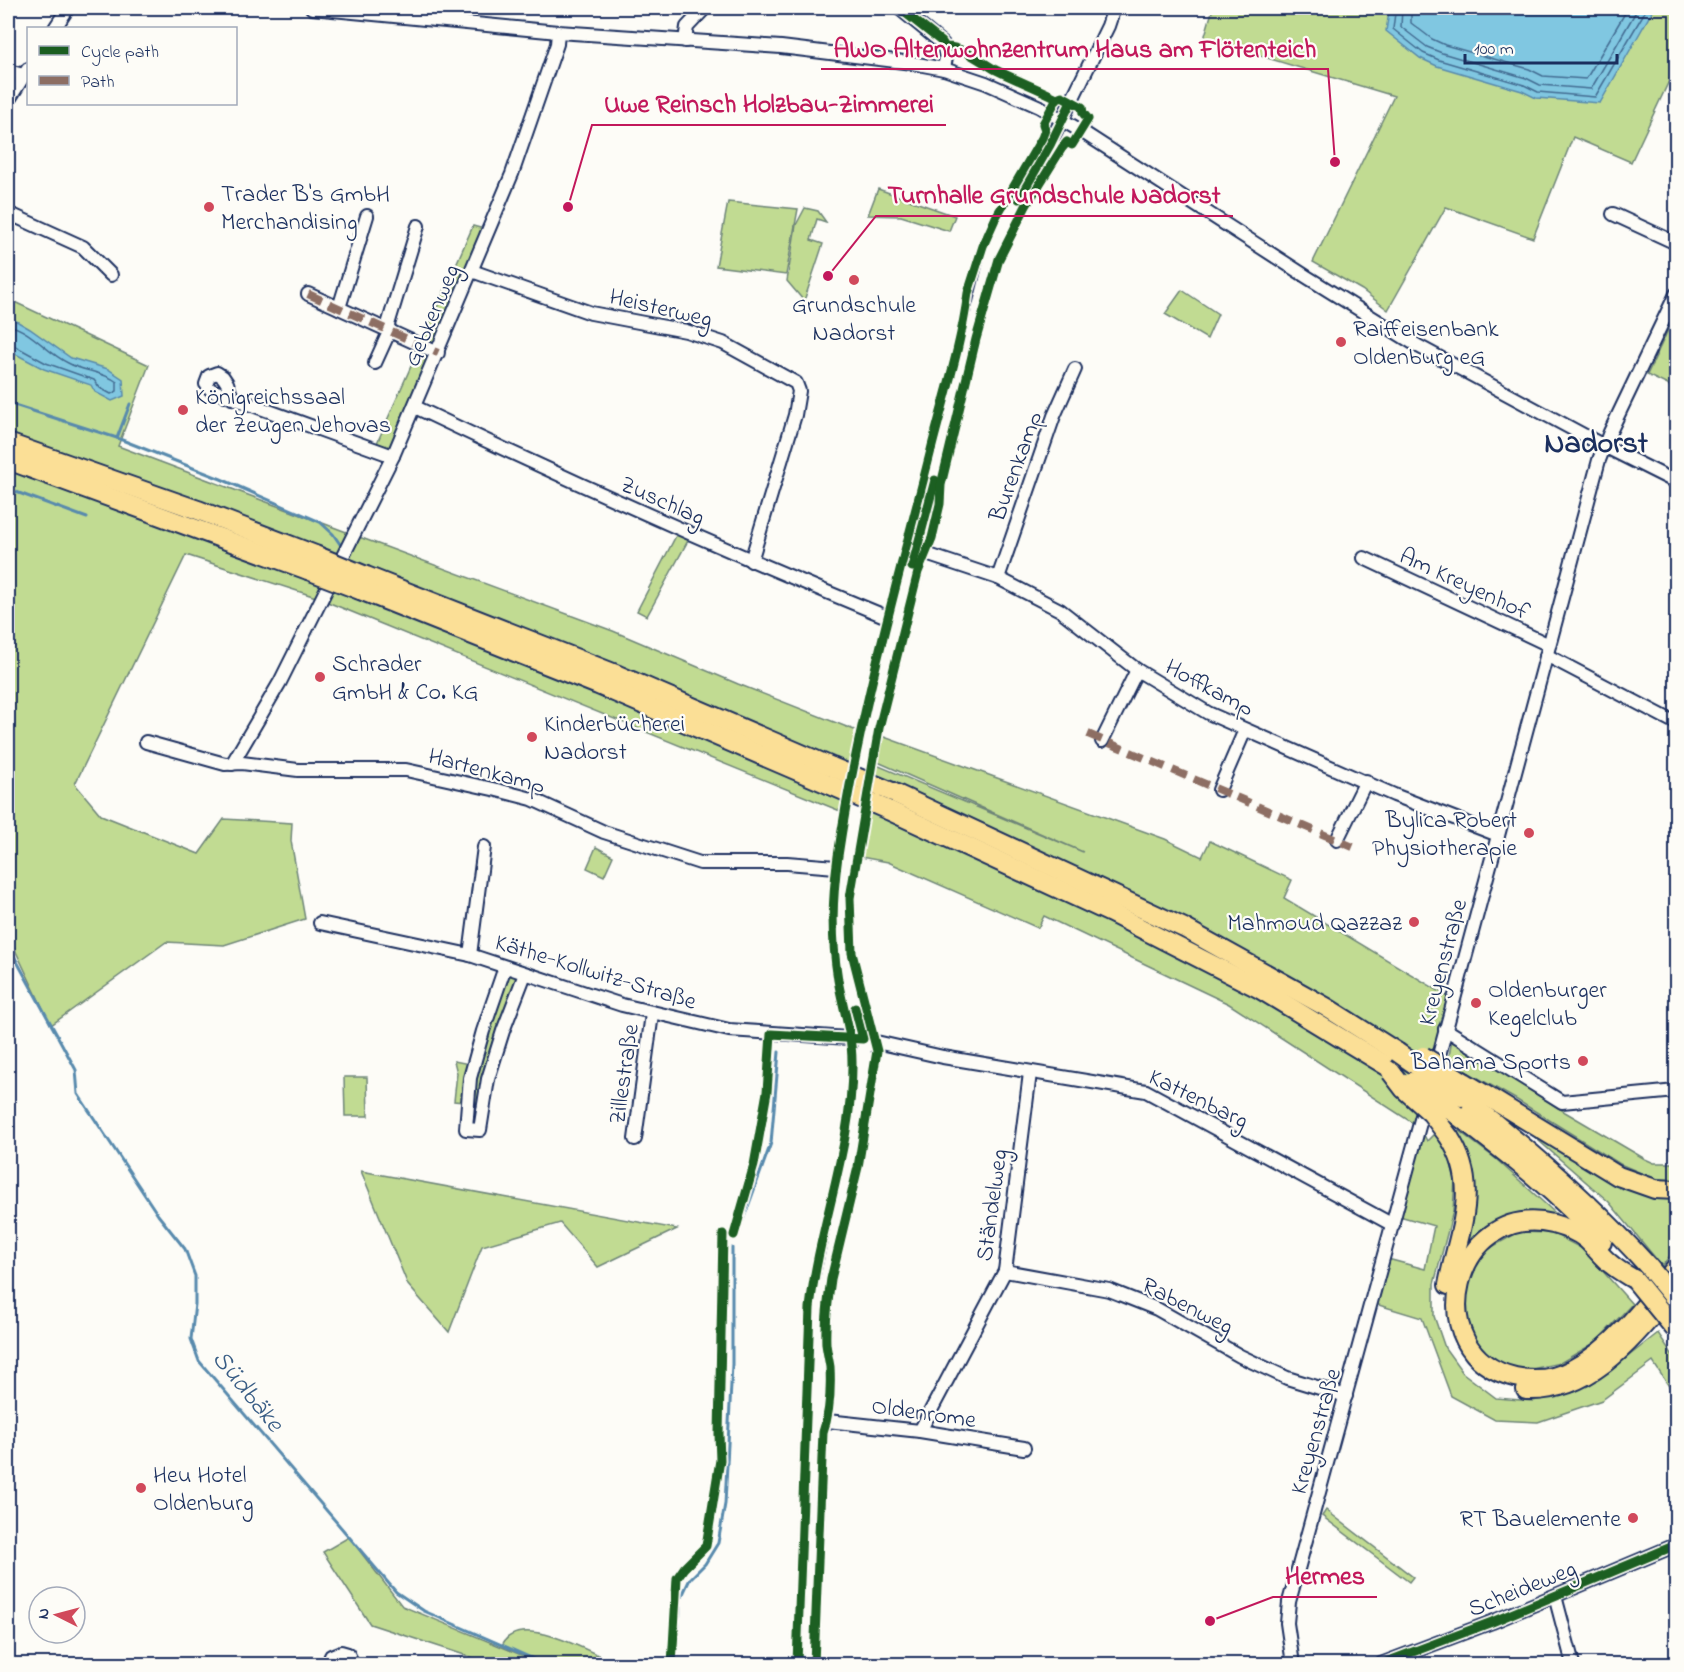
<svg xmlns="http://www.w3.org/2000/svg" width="1684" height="1672" font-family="'Indie Flower',sans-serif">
  <rect width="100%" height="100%" fill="#fdfcf7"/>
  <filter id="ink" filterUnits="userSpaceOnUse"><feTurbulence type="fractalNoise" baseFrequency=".0167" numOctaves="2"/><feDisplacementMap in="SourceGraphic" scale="12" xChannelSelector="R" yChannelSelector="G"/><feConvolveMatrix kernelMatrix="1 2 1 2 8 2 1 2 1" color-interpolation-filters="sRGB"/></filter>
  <g filter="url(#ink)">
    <g fill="#c1db92" stroke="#6e8578" stroke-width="1.5">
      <polygon points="1213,8 1676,8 1676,66 1631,162 1573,137 1533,238 1446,207 1388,310 1362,290 1313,262 1394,96 1204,39"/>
      <polygon points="878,189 955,216 949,231 901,216 868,215"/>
      <polygon points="728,202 798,209 786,275 716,266"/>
      <polygon points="805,208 818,211 826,222 817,219 811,240 823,244 804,301 787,281 796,225"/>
      <polygon points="473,226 484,229 391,449 377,443"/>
      <polygon points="1182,290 1218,314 1207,339 1165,314"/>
      <polygon points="8,299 149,365 118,446 349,533 316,597 186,555 75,784 101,815 199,854 224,819 292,823 291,841 305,919 224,945 166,942 51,1025 8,935"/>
      <polygon points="1676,313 1676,389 1647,375"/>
      <polygon points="679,530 691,535 647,616 637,611"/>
      <polygon points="359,537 613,631 738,684 857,731 853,755 1083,852 871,759 876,734 1165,839 1202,857 1210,841 1292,880 1284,898 1454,1000 1420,1127 1427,1141 1435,1133 1449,1155 1455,1179 1453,1211 1434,1284 1434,1316 1445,1348 1463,1373 1496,1398 1533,1401 1575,1392 1611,1370 1658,1333 1676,1360 1676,1397 1653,1362 1602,1400 1538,1422 1495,1420 1451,1396 1422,1318 1372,1303 1384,1258 1425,1269 1434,1226 1396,1215 1419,1127 1229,1004 1044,916 1038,928 888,862 855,856 860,822 850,815 325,601"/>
      <polygon points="596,847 613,856 604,876 587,868"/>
      <polygon points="505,967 525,974 484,1104 454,1101 457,1073 454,1061 474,1065"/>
      <polygon points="1452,1040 1565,1112 1645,1159 1654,1163 1676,1163 1676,1180 1655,1179 1620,1164 1517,1100 1448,1061"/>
      <polygon points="344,1077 367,1077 368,1116 345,1116"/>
      <polygon points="1507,1113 1676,1195 1676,1248 1662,1266 1609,1202"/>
      <path d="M 1459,1131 L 1496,1159 L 1564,1221 C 1509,1212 1497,1214 1459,1256 C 1466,1236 1475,1213 1475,1191 C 1474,1172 1463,1151 1456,1133 Z"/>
      <polygon points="361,1171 677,1229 598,1267 560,1223 482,1246 449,1332 408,1285"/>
      <polygon points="1519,1232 1552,1233 1583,1249 1632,1304 1596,1342 1560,1363 1522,1371 1492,1363 1471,1339 1462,1307 1469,1273 1488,1249"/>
      <polygon points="1326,1510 1413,1577 1409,1582 1322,1516"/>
      <path d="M 349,1537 L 402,1606 L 536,1661 L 502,1645 C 519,1610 593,1654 617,1664 L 547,1664 L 541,1662 L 540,1664 L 492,1664 L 370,1624 L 323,1552 Z"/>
    </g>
    <g fill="#80c7e1" stroke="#588aad" stroke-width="1.5">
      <polygon points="1386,8 1654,8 1600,103 1536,98 1522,91 1437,66 1420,58 1386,31 1389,12"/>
      <polygon points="8,319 13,319 30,329 71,358 108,369 123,379 124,396 112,401 95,392 91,385 44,369 8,350"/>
    </g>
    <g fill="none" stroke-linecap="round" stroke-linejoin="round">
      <g stroke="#436c92" stroke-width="1.5">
        <polyline points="1393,8 1395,13 1393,29 1423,53 1439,60 1524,85 1538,92 1595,97 1647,8"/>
        <polyline points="1402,8 1401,27 1427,47 1442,53 1526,78 1540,85 1591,89 1638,8"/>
        <polyline points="1411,8 1411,23 1432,39 1445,45 1529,69 1543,76 1586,79 1628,8"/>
        <path d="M 8,325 C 31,330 47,353 68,363 C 84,372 102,371 117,382 L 117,391 L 111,394 L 100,388 L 94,380 L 46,363 L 15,346 L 8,345"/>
      </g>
      <g stroke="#588aad" stroke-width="3">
        <polyline points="8,403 117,438 221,479 320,522 333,534 342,547"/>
        <polyline points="117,438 130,404"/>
        <polyline points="8,489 87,518"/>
        <polyline points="8,945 76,1070 78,1094 158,1215 185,1249 195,1276 195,1304 191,1339 199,1361 396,1592 424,1611 545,1664"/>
        <polyline points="741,1226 771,1143 779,1052"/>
        <polyline points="676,1664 681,1598 690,1579 705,1564 718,1543 725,1504 732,1364 732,1248"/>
      </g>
      <defs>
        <g id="minor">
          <polyline points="312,8 558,32 781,47 912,63 944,69 986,83 1040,107 1081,131 1307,277 1418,346 1604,446 1676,482"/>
          <polyline points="899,8 943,44 946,57 944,69"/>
          <polyline points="55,28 68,8"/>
          <polyline points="685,41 687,27 705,8"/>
          <polyline points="8,71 24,75"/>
          <polyline points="8,101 28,69"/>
          <polyline points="8,213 83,247 111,275"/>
          <polyline points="1613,214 1676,243"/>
          <polyline points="472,271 591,313 686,331 723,343 796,383 799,391 795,415 751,561"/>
          <polyline points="308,294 438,353"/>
          <polyline points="339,308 367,216"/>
          <polyline points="387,328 418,226"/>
          <polyline points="375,363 390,330"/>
          <polyline points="232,398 227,383 223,377 217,373 209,376 206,384 211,390 393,456"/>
          <path d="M 415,407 C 574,483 735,555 899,622"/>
          <polyline points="917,551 998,578 1060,610 1137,670 1208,713 1394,795 1498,835"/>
          <polyline points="1364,558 1549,645"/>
          <polyline points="998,578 1054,416 1075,369"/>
          <polyline points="1546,655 1676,723"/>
          <polyline points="1102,741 1137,670"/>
          <polyline points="146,742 225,764 242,763 298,770 406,770 497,790 532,799 604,832 700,863 787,863 848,868"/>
          <polyline points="232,764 280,682 393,456 512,174 557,44 558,32"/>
          <polyline points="1219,790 1245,730"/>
          <polyline points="1337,840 1366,781"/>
          <polyline points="320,923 470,955 622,1005 729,1030 863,1039 943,1057 1146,1091 1393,1225"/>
          <polyline points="470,955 484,847"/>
          <polyline points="505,967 483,1031 470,1078 466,1129 480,1130 488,1079 503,1031 525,974"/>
          <polyline points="1445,1029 1562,1102 1676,1091"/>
          <polyline points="1435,1070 1599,460 1610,432 1676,294"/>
          <polyline points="635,1139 652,1014"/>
          <polyline points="1005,1271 1109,1290 1157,1309 1240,1356 1287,1378 1346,1396"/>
          <polyline points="818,1420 920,1431 1024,1448"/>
          <polyline points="920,1431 1005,1271 1030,1073"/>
          <polyline points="1555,1596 1573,1664"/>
          <polyline points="301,1664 328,1664"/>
          <polyline points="328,1664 331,1656 341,1652 348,1654 353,1664"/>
          <polyline points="809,1664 822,1300 858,1127 864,1065 864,1045 847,973 843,928 844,898 856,810 872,725 993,252 1010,215 1062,120 1108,26 1114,8"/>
          <polyline points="1293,1664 1287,1623 1289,1602 1426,1101"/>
          <polyline points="1381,1664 1492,1622 1676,1545"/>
        </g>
        <g id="highway">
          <polyline points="8,443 198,510 315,555"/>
          <polyline points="8,460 308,570"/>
          <polyline points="366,576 618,675 832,767"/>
          <polyline points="360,590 598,685 828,784"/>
          <polyline points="892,792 1184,928 1326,1007 1397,1052"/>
          <polyline points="888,810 1111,913 1260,989 1392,1069"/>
          <polyline points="1464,1082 1618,1176 1655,1189 1676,1190"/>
          <path d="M 1461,1097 C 1528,1148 1591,1203 1648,1266"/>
          <path d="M 1457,1115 C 1508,1154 1560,1194 1602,1242"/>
          <path d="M 1635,1280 C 1627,1275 1619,1271 1612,1265 C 1602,1258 1595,1247 1586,1239 C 1578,1232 1564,1227 1553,1224 C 1453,1200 1417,1355 1515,1377 C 1534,1381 1555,1379 1573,1369 C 1615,1347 1647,1304 1676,1267"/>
          <path d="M 1448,1285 C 1458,1231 1482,1188 1449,1137"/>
          <path d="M 1526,1390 C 1589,1393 1630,1342 1667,1298"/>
        </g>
      </defs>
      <use href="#minor" stroke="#1b2f5e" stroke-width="16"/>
      <use href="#highway" stroke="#1b2f5e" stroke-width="22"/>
      <use href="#minor" stroke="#fdfcf7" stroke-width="12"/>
      <use href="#highway" stroke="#fbdf96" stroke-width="18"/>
      <defs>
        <g id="highway-bridge">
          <polyline points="315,555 366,576"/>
          <polyline points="308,570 360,590"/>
          <polyline points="832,767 892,792"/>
          <polyline points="828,784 888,810"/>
          <polyline points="1397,1052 1461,1097"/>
          <polyline points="1423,1056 1464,1082"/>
          <polyline points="1391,1072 1404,1089 1431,1113 1449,1137"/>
          <polyline points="1411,1082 1457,1115"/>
          <polyline points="1648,1266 1676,1300"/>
          <polyline points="1635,1280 1675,1329"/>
        </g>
      </defs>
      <use href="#highway-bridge" stroke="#1b2f5e" stroke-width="22" stroke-linecap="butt"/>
      <use href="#highway-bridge" stroke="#fbdf96" stroke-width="18"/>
      <g stroke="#8d6e63" stroke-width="8" stroke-dasharray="15 8" stroke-linecap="butt">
        <polyline points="308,294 438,353"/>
        <polyline points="1088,734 1353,847"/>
      </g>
      <defs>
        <g id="cycleway">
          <polyline points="1019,199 1050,145 1071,102"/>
          <polyline points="912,567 935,480"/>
          <polyline points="734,1235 754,1165 767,1092 771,1034 863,1039 855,1008"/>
          <polyline points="672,1664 677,1578 684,1568 706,1546 720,1460 719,1434 723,1234"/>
          <path d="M 797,1664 L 810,1308 C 819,1225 853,1146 852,1062 C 852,1034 843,1008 838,980 C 831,936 832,900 838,856 C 858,719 897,584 931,450 C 944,398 961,346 968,293 L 983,246 L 996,217 L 1042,138 L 1045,130 L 1043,124 L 1057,98"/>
          <path d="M 814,1664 L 823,1432 C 830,1413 831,1388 830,1367 C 829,1360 827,1352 826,1344 C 825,1323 828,1300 831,1279 L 858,1167 L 877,1051 L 852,953 L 850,898 L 879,728 L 918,572 L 932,538 L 940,504 L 941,485 L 976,339 L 999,259 L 1026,206 L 1062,148 L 1067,142 L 1072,145 L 1088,119 L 1083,113 L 1082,107 L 1062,96 L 1057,98 C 1037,88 1016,80 996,70 C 981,62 963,46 945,47 L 942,42 L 899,8"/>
          <polyline points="1381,1664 1492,1622 1676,1545"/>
        </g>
      </defs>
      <use href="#cycleway" stroke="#fdfcf7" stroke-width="13"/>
      <use href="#cycleway" stroke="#1b5e20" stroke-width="9"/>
    </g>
  </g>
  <g fill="#d1495b" stroke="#fdfcf7" stroke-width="2">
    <circle cx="209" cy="207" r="6"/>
    <circle cx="854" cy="280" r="6"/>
    <circle cx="1341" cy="342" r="6"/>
    <circle cx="183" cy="410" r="6"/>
    <circle cx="320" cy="677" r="6"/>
    <circle cx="532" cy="737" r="6"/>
    <circle cx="1529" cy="833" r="6"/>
    <circle cx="1414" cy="922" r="6"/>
    <circle cx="1476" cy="1003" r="6"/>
    <circle cx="1583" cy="1061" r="6"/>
    <circle cx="141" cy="1488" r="6"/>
    <circle cx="1633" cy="1518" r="6"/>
  </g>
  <g text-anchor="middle" stroke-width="4.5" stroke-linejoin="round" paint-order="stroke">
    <g font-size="24" fill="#1b2f5e" stroke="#fdfcf7" text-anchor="start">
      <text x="221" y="201">Trader B's GmbH<tspan x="221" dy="28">Merchandising</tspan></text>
      <text x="854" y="312" text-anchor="middle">Grundschule<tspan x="854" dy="28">Nadorst</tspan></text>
      <text x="1353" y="336">Raiffeisenbank<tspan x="1353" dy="28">Oldenburg eG</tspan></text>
      <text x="195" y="404">Königreichssaal<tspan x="195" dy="28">der Zeugen Jehovas</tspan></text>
      <text x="332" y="671">Schrader<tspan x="332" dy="28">GmbH &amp; Co. KG</tspan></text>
      <text x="544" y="731">Kinderbücherei<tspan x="544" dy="28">Nadorst</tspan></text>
      <text x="1517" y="827" text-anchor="end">Bylica Robert<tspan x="1517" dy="28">Physiotherapie</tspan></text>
      <text x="1402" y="930" text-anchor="end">Mahmoud Qazzaz</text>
      <text x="1488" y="997">Oldenburger<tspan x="1488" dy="28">Kegelclub</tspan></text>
      <text x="1571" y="1069" text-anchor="end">Bahama Sports</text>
      <text x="153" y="1482">Heu Hotel<tspan x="153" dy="28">Oldenburg</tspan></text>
      <text x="1621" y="1526" text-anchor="end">RT Bauelemente</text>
    </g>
    <g font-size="24" fill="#1b2f5e" stroke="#fdfcf7">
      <text transform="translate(661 307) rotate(13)" y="8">Heisterweg</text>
      <text transform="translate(431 315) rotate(-67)" y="8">Gebkenweg</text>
      <text transform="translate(1015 466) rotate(-70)" y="8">Burenkamp</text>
      <text transform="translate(663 500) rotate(24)" y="8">Zuschlag</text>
      <text transform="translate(1465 583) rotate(25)" y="8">Am Kreyenhof</text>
      <text transform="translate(1210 687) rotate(28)" y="8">Hoffkamp</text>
      <text transform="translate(487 770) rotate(15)" y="8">Hartenkamp</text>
      <text transform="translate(1442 962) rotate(-75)" y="8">Kreyenstraße</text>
      <text transform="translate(596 971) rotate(17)" y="8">Käthe-Kollwitz-Straße</text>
      <text transform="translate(623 1074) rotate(-82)" y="8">Zillestraße</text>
      <text transform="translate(1199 1098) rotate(26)" y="8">Kattenbarg</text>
      <text transform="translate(991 1205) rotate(-82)" y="8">Ständelweg</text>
      <text transform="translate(1188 1305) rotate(27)" y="8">Rabenweg</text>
      <text transform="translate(924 1412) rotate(8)" y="8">Oldenrome</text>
      <text transform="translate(1315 1431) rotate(-74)" y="8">Kreyenstraße</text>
      <text transform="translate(1522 1588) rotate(-22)" y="8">Scheideweg</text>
    </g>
    <g font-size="26" font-style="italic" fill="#395d85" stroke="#fdfcf7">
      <text transform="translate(249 1390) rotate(51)" y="9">Südbäke</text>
    </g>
    <g font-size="30" font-weight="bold" fill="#1b2f5e" stroke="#fdfcf7">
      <text x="1596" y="452">Nadorst</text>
    </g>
  </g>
  <path fill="none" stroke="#c2185b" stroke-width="2" d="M1335 162L1328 69H821M568 207L592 125H946M828 276L876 216H1233M1210 1621L1273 1597H1377"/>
  <g fill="#c2185b" stroke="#fdfcf7" stroke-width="2">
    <circle cx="1335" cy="162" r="6"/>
    <circle cx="568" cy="207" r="6"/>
    <circle cx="828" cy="276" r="6"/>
    <circle cx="1210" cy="1621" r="6"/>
  </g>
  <g font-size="26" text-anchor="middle" font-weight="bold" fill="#c2185b" stroke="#fdfcf7" stroke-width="4.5" stroke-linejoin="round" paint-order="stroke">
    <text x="1075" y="57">AWO Altenwohnzentrum Haus am Flötenteich</text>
    <text x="769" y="112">Uwe Reinsch Holzbau-Zimmerei</text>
    <text x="1054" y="203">Turnhalle Grundschule Nadorst</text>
    <text x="1325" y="1584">Hermes</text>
  </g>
  <rect width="1684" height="1672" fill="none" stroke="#fdfcf7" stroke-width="30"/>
  <rect x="15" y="15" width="1654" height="1642" fill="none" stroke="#1b2f5e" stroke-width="2" filter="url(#ink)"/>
  <rect x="27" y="27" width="210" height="78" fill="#fdfcf7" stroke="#a3aaba" stroke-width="1.5"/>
  <rect x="39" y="46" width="30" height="9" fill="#1b5e20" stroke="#a3aaba" stroke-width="1.5"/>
  <text x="81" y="57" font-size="18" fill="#1b2f5e">Cycle path</text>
  <rect x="39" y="76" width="30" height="9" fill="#8d6e63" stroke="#a3aaba" stroke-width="1.5"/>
  <text x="81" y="87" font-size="18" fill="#1b2f5e">Path</text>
  <g transform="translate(57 1615) rotate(276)"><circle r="28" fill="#fdfcf7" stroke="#a3aaba" stroke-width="1.5"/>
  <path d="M0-4.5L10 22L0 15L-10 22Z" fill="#d1495b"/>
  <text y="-9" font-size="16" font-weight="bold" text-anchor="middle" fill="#1b2f5e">N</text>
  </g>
  <path d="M1465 54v9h152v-9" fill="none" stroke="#1b2f5e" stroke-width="3"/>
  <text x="1474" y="54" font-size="18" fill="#1b2f5e" stroke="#fdfcf7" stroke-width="4.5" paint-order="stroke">100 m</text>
</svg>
